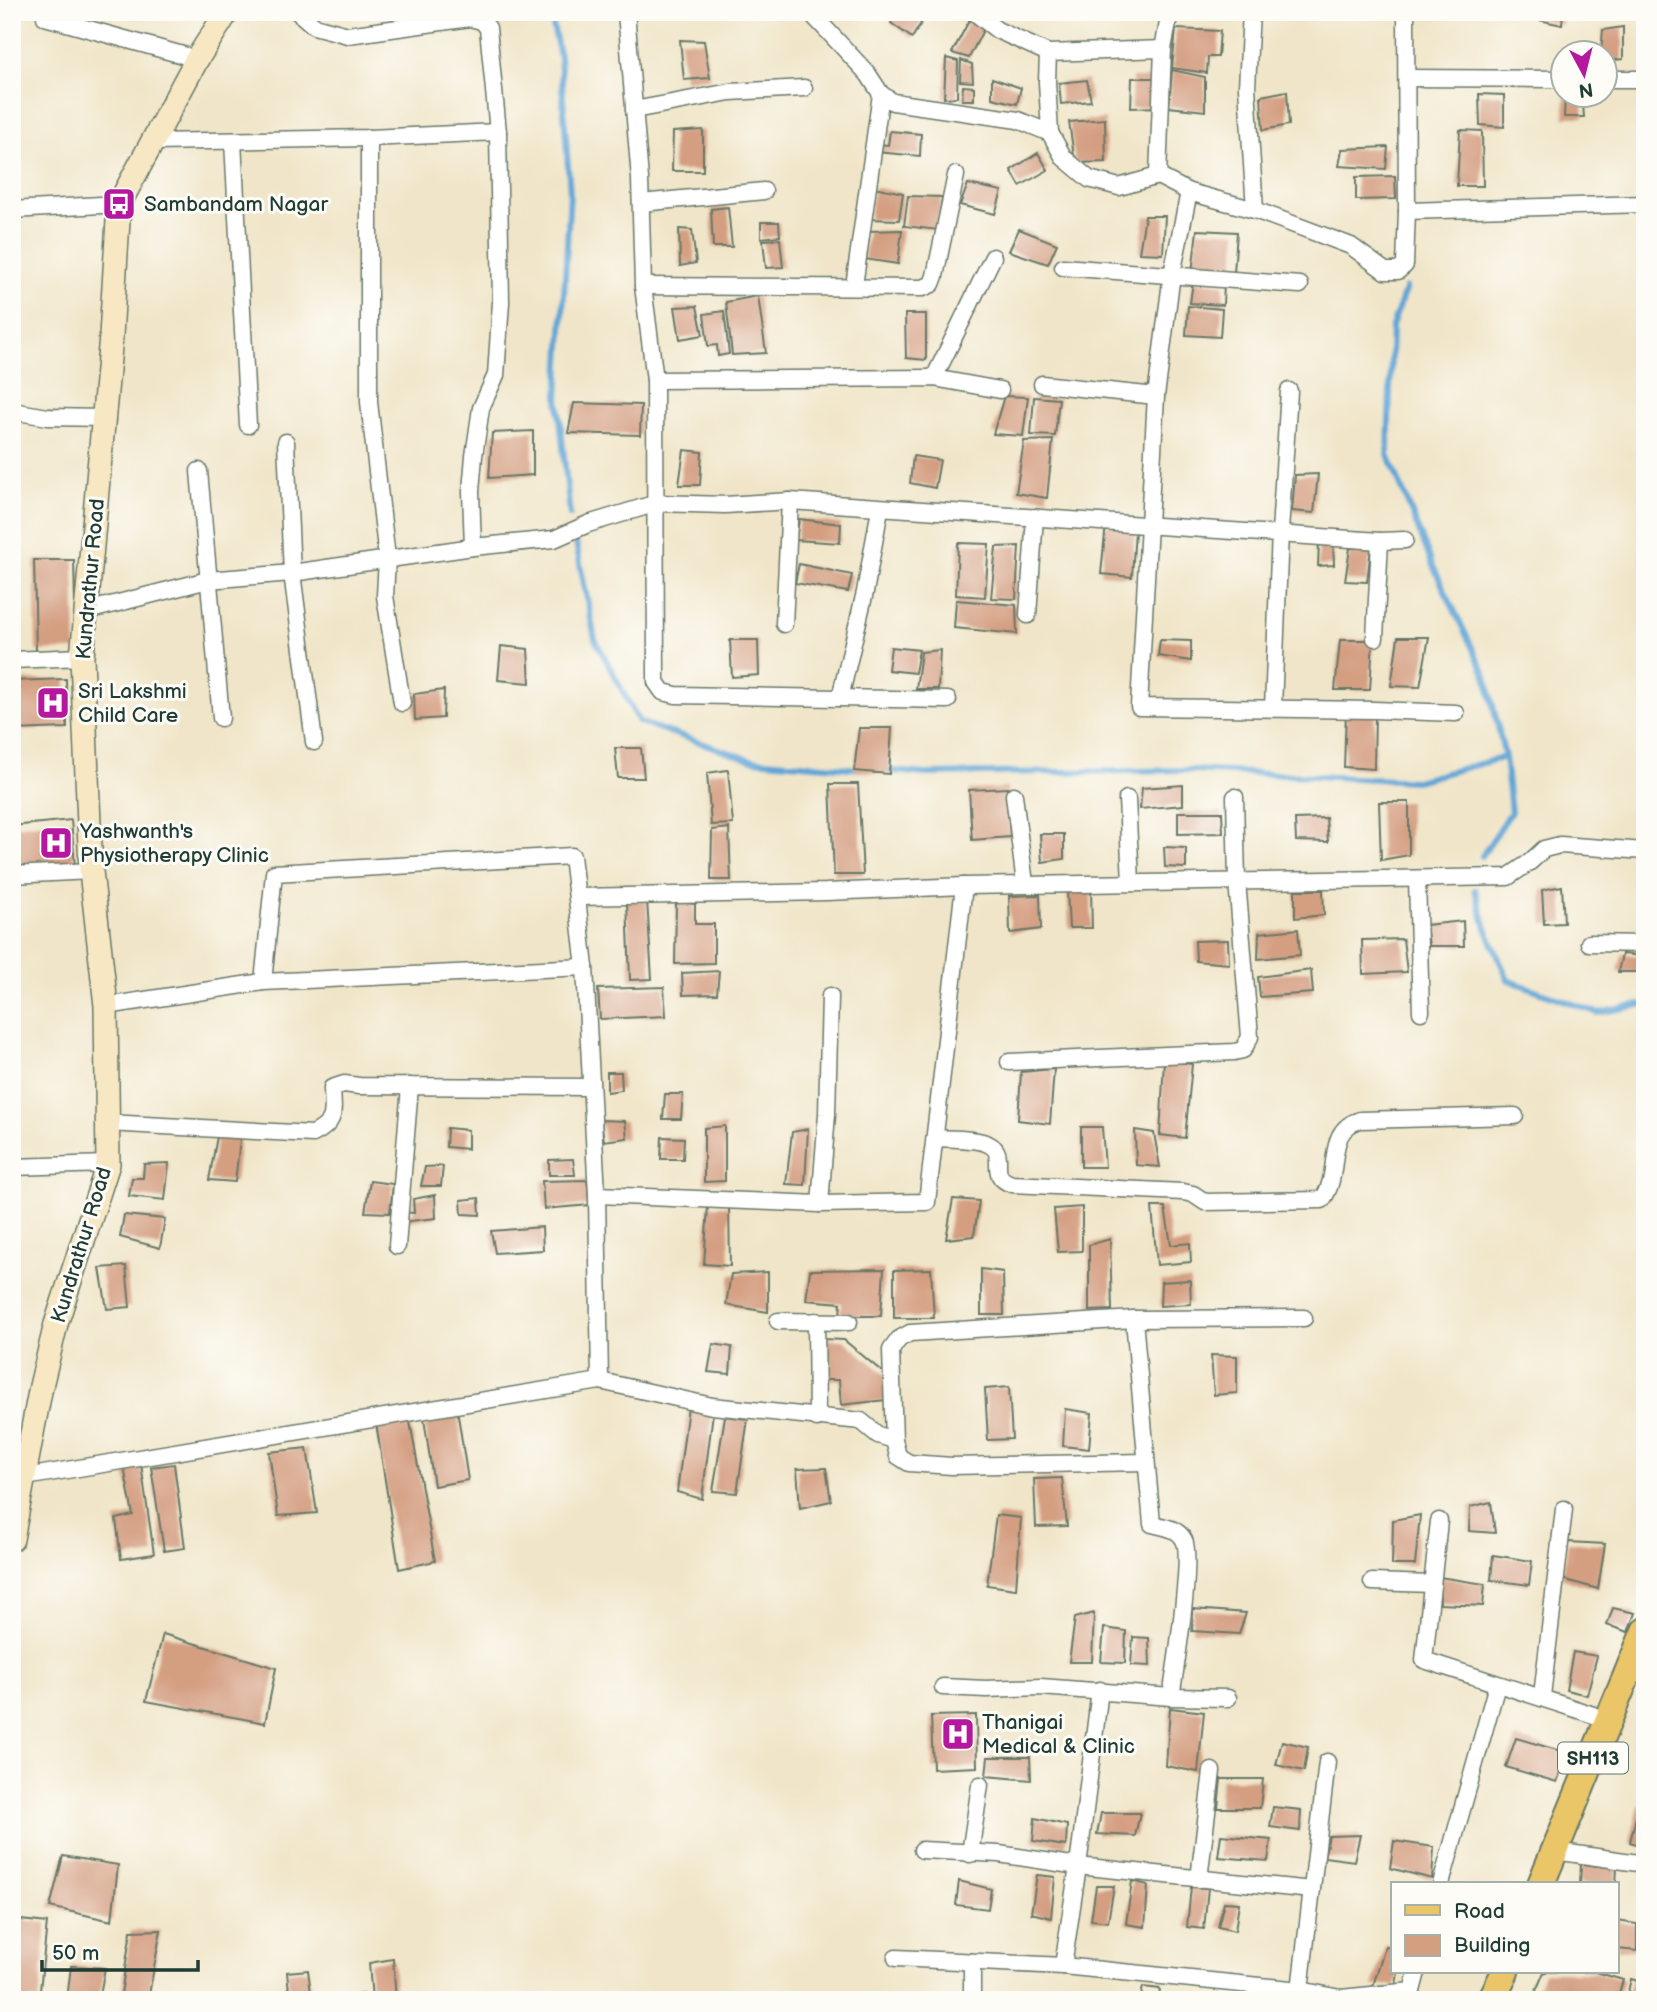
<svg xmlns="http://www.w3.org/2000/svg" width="1657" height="2012" font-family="'Balsamiq Sans',sans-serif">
  <rect width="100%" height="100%" fill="#fdfcf7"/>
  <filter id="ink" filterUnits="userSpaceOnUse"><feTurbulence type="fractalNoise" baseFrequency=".0143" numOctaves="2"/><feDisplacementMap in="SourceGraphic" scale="14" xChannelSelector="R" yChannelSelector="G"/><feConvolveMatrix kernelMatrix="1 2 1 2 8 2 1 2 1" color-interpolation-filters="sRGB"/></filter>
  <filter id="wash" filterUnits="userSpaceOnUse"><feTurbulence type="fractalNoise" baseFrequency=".00686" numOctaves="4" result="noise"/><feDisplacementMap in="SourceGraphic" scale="28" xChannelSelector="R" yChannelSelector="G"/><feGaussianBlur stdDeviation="1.57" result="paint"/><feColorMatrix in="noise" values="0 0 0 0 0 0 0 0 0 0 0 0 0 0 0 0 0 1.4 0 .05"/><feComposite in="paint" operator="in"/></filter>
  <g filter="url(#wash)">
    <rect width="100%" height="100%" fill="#f0e5c8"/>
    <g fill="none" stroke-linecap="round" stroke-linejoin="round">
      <g stroke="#61a5d6" stroke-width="6">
        <polyline points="550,12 560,57 570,193 558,398 570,515"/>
        <polyline points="1406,288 1392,326 1388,454 1433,566 1486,676 1505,757"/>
        <polyline points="576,543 595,639 639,722 752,760 862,769"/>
        <polyline points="883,770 925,774 1191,770 1416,781 1505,757 1511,812 1482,856"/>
        <polyline points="1475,890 1486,928 1508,980 1598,1013 1645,1004"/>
      </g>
    </g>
    <g id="blocks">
      <g fill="#d49e81">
        <polygon points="825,12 840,12 833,20"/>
        <polygon points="899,12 928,12 912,38 891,23"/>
        <polygon points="1540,12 1563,12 1562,25 1539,20"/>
        <polygon points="970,19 984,28 969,58 952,53"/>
        <polygon points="1623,27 1623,59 1604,61 1604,52 1601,52 1603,30"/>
        <polygon points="1176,29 1220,31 1218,57 1208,57 1207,73 1172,68"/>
        <polygon points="680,40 704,41 710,78 684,80"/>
        <polygon points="946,58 958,61 957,97 944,98"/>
        <polygon points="961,60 972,64 973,82 960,81"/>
        <polygon points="1172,70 1205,77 1205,111 1169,107"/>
        <polygon points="992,78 1021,88 1017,104 992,98"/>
        <polygon points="1132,78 1159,78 1160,107 1131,108"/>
        <polygon points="1087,80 1091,101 1061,104 1059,83"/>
        <polygon points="963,86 974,87 974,100 962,100"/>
        <polygon points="1287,91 1289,125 1263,130 1261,96"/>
        <polygon points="1479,94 1504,95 1504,127 1480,125"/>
        <polygon points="1565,94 1582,94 1584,117 1564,117"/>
        <polygon points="1105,119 1106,162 1075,163 1069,122"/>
        <polygon points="703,130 703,171 672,171 673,132"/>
        <polygon points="1460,130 1482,131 1483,186 1457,186"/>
        <polygon points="890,131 921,134 920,156 876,152 878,144 888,145"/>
        <polygon points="1388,147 1386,169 1339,166 1342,149"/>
        <polygon points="1038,153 1048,170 1020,186 1011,170"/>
        <polygon points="1395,176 1396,199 1356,200 1356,177"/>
        <polygon points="968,184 1002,191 995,214 960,205"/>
        <polygon points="874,187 903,193 899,220 869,219"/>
        <polygon points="908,196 942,197 938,230 904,226"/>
        <polygon points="728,207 732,247 713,247 711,209"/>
        <polygon points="1145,216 1165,216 1163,254 1139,253"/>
        <polygon points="761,222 779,222 780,236 761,238"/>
        <polygon points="679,229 692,230 696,263 680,266"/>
        <polygon points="1019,229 1057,244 1048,264 1009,251"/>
        <polygon points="902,230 898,264 864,259 868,231"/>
        <polygon points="1197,230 1237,232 1234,273 1192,273"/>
        <polygon points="780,239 783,267 766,268 763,240"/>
        <polygon points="1193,281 1224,284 1223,305 1190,303"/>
        <polygon points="758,296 766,353 732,355 726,302"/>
        <polygon points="697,306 703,335 680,339 675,307"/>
        <polygon points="1188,306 1222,309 1220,337 1186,335"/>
        <polygon points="724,311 729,354 718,356 717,345 708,346 704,314"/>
        <polygon points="905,314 926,314 926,360 906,358"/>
        <polygon points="1004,396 1028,397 1023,436 993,434"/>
        <polygon points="1034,397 1059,399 1055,436 1031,435"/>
        <polygon points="574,403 641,405 640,435 568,433"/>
        <polygon points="533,431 533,475 489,478 492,433"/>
        <polygon points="1053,440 1047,498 1016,493 1024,441"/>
        <polygon points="684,450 702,452 700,485 679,485"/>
        <polygon points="913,456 940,460 935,488 910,483"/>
        <polygon points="1318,474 1314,513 1292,511 1295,475"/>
        <polygon points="799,519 841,524 840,543 796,540"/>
        <polygon points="1106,524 1135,530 1132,577 1101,574"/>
        <polygon points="1333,540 1334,565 1318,566 1319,542"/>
        <polygon points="958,543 989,544 985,597 956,595"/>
        <polygon points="1019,546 1016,599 991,598 996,547"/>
        <polygon points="1350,548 1371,548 1367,582 1345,581"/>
        <polygon points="34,560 74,560 76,650 36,651"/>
        <polygon points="799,564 852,575 848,592 795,583"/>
        <polygon points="956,600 1016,605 1017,634 954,628"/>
        <polygon points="1398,637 1429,637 1420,687 1391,686"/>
        <polygon points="730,640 758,640 759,675 732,677"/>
        <polygon points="1160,640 1191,641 1191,661 1158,656"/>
        <polygon points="1340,640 1373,640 1370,690 1335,690"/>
        <polygon points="501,646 528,649 530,683 498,680"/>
        <polygon points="891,647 919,650 915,673 888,670"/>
        <polygon points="940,650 938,689 916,689 921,652"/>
        <polygon points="66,679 67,728 12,730 12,681"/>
        <polygon points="444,690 443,718 415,720 414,694"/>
        <polygon points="1346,711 1375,715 1374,769 1344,767"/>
        <polygon points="859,728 892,728 889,774 854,771"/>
        <polygon points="615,748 641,748 644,778 618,778"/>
        <polygon points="728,770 733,824 711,825 707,773"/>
        <polygon points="830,784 858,784 863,875 834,875"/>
        <polygon points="1183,785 1183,805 1140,809 1142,788"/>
        <polygon points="1007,788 1010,837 972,840 969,790"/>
        <polygon points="1379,802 1409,802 1409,855 1381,860"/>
        <polygon points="1178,812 1222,812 1223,833 1178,834"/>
        <polygon points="1326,818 1328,842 1296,841 1295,819"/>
        <polygon points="71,820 75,866 16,872 12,826"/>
        <polygon points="729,828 731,880 711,880 712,830"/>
        <polygon points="1040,834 1064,834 1064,859 1042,862"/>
        <polygon points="1164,847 1186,848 1186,868 1165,867"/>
        <polygon points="1562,886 1564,923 1544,924 1542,890"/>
        <polygon points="1091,890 1092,928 1069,928 1067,891"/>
        <polygon points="1295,890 1323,890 1324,915 1295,918"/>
        <polygon points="1040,895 1041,929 1010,933 1009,896"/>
        <polygon points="647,900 652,979 630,980 627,901"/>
        <polygon points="676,902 695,904 695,924 714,924 714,963 675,964"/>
        <polygon points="1463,921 1464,946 1429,946 1426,925"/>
        <polygon points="1298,929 1300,955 1258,959 1259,933"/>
        <polygon points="1403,939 1407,972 1363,974 1362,940"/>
        <polygon points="1228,940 1229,964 1196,961 1195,941"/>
        <polygon points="1622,954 1643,956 1644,972 1618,972"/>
        <polygon points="1311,970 1313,993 1260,997 1258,977"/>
        <polygon points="719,971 717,994 683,995 682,973"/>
        <polygon points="664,987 666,1016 600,1019 598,989"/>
        <polygon points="1164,1060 1192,1064 1185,1138 1160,1135"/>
        <polygon points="1054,1069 1050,1124 1018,1120 1021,1072"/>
        <polygon points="607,1072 621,1072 622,1090 607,1092"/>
        <polygon points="665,1094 683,1094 681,1119 663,1119"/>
        <polygon points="601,1120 625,1121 627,1138 604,1141"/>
        <polygon points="725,1126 725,1181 704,1182 704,1128"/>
        <polygon points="1081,1127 1102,1127 1105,1167 1081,1167"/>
        <polygon points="447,1128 468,1130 468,1149 446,1147"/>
        <polygon points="808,1129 805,1185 786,1184 792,1132"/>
        <polygon points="1135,1130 1154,1133 1160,1167 1136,1165"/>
        <polygon points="218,1131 241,1131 235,1182 209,1180"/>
        <polygon points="662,1137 684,1138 683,1159 661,1159"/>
        <polygon points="573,1159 575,1175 549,1175 549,1160"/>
        <polygon points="169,1163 165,1200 129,1196 132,1178 143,1178 144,1164"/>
        <polygon points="443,1166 441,1186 421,1186 425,1167"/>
        <polygon points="587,1180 590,1205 544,1209 542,1181"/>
        <polygon points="370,1181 393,1184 390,1213 365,1212"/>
        <polygon points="435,1195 436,1218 402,1222 401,1212 414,1213 413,1199"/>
        <polygon points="479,1198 480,1215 462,1214 461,1200"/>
        <polygon points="953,1199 979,1201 974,1236 946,1239"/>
        <polygon points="708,1206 729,1206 730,1266 704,1264"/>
        <polygon points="1082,1207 1082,1251 1058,1252 1054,1209"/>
        <polygon points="1152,1207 1165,1207 1171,1245 1190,1243 1191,1262 1157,1265"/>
        <polygon points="124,1215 165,1219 160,1248 120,1237"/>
        <polygon points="542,1227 543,1250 495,1253 491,1231"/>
        <polygon points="1110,1239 1112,1310 1089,1311 1089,1245"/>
        <polygon points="126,1266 130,1307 107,1309 100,1268"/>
        <polygon points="884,1269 881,1316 840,1316 841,1303 806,1300 810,1270"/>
        <polygon points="931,1269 934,1318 894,1318 894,1270"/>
        <polygon points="981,1269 1003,1272 1004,1315 981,1315"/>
        <polygon points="768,1272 768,1312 726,1305 731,1274"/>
        <polygon points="1190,1280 1191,1304 1160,1306 1161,1282"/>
        <polygon points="823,1339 844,1340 886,1375 886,1400 841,1405 839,1380 824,1380"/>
        <polygon points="713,1344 732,1347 730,1374 708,1372"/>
        <polygon points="1211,1355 1237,1356 1237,1393 1214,1395"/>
        <polygon points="1009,1387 1012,1439 988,1440 985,1389"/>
        <polygon points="688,1407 713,1413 702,1499 677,1492"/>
        <polygon points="457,1409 468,1480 434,1486 423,1412"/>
        <polygon points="1065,1409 1092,1413 1089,1449 1063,1446"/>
        <polygon points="409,1416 435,1561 399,1569 376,1423"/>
        <polygon points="725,1416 748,1419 737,1493 713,1491"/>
        <polygon points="307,1448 317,1513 278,1516 269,1452"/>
        <polygon points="141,1464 154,1554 121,1559 116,1519 133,1515 124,1467"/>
        <polygon points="174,1464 185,1548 164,1551 151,1467"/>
        <polygon points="826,1468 831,1501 800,1508 797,1469"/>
        <polygon points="1062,1478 1067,1526 1036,1527 1034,1479"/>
        <polygon points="1491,1502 1495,1533 1469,1531 1470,1507"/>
        <polygon points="996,1515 1021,1518 1016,1589 987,1585"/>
        <polygon points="1420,1515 1415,1565 1392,1565 1393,1520"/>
        <polygon points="1568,1542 1605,1544 1598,1589 1562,1579"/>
        <polygon points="1493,1555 1532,1561 1529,1585 1491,1580"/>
        <polygon points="1439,1577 1485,1584 1483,1606 1440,1604"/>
        <polygon points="1613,1608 1635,1613 1628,1632 1607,1625"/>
        <polygon points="1193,1609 1246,1613 1239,1634 1192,1631"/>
        <polygon points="1094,1613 1092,1662 1069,1662 1075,1618"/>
        <polygon points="1104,1628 1126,1631 1125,1663 1101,1662"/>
        <polygon points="163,1634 276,1668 265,1723 146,1701"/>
        <polygon points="1133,1637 1149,1638 1150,1666 1131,1665"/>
        <polygon points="1573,1652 1597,1656 1587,1695 1566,1690"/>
        <polygon points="1170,1708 1204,1712 1198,1772 1166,1766"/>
        <polygon points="976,1715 977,1767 933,1769 931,1716"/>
        <polygon points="1516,1738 1567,1753 1557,1782 1506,1767"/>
        <polygon points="1282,1741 1308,1747 1304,1771 1276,1765"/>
        <polygon points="988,1757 1030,1757 1031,1780 986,1776"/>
        <polygon points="1221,1779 1263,1779 1260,1808 1218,1808"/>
        <polygon points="1639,1805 1645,1807 1645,1847 1630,1842"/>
        <polygon points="1273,1807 1301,1810 1300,1831 1270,1827"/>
        <polygon points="1101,1813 1140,1813 1135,1836 1097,1834"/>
        <polygon points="1035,1818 1067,1825 1066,1846 1033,1841"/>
        <polygon points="1221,1835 1271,1840 1268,1861 1218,1857"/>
        <polygon points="1360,1835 1354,1861 1324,1857 1329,1836"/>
        <polygon points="1394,1841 1434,1847 1432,1879 1390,1868"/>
        <polygon points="63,1856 118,1865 112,1921 50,1907"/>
        <polygon points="1581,1864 1617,1868 1616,1884 1580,1884"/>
        <polygon points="1037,1875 1055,1877 1051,1918 1031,1913"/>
        <polygon points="959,1881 991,1889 988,1909 956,1905"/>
        <polygon points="1132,1881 1148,1885 1145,1927 1126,1924"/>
        <polygon points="1096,1886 1114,1886 1108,1922 1091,1920"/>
        <polygon points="1191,1887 1208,1888 1204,1929 1187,1927"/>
        <polygon points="1224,1902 1239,1903 1235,1931 1218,1927"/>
        <polygon points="12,1919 47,1923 39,2000 12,2000"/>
        <polygon points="1617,1921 1637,1924 1637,1951 1617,1949"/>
        <polygon points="161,1930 148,2000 120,2000 131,1931"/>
        <polygon points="1385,1946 1393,1947 1393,1972 1398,1972 1396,1985 1373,1986"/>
        <polygon points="393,1959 396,2000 372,2000 369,1963"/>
        <polygon points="71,1966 105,1968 99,2000 67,2000"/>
        <polygon points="308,1970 312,2000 290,2000 287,1972"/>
        <polygon points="1544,1972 1596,1972 1623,1980 1617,2000 1532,2000"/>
        <polygon points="1631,1979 1645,1983 1645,2000 1626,2000"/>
        <polygon points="1143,1987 1160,1989 1159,2000 1140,2000"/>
        <polygon points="363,1994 364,2000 339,2000 339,1998"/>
      </g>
    </g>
  </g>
  <g filter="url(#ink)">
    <use href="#blocks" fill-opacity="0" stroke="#687868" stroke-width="2"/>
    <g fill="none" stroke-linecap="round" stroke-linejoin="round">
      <defs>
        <g id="street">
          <polyline points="298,12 314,26 348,35 470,18 482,21 488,28 498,132 501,302 496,375 481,408 474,456 471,491 473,547"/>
          <polyline points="626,12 640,179 643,286 655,380 656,682 663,692 676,695 948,700"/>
          <polyline points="810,12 868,74 881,94 893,102 1018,120 1050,133 1064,158 1089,179 1119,187 1158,176 1189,192 1255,210 1351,246 1385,271 1398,271 1405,265 1407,211"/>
          <polyline points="974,12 997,30 1048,53 1163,49"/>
          <polyline points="1251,12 1247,87 1255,210"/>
          <polyline points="1406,12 1407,211 1645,204"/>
          <polyline points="45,17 197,59"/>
          <polyline points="1048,53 1047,82 1050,133"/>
          <polyline points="1407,78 1562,79"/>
          <polyline points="1604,79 1645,79"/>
          <polyline points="634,110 730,92 804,88"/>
          <polyline points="369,138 369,402 387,558 385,596 402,703"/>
          <polyline points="233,141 248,425"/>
          <polyline points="153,142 369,138 498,132"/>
          <polyline points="1158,176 1163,49 1170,12"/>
          <polyline points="1189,192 1172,274 1156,396 1139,707 1374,710 1456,713"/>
          <polyline points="641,203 764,191"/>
          <polyline points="12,210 119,204"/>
          <polyline points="1063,267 1300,285"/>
          <polyline points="643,286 923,288 932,284 935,276 956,175"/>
          <polyline points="854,286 881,94"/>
          <polyline points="934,378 993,257"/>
          <polyline points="655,380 934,378 1000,390"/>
          <polyline points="1042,384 1156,396"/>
          <polyline points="12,411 48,417 103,418"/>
          <polyline points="286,442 292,573 314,742"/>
          <polyline points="199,471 221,718"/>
          <polyline points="87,611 208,580 292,573 473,547 554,539 588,524 657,503 725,505 790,501 1380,541 1405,540"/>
          <polyline points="1028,615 1035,517"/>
          <polyline points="784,624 790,501"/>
          <polyline points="1375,638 1380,541"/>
          <polyline points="12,660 82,657"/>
          <polyline points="840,698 865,592 880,509"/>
          <polyline points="1273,708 1280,532 1289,391"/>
          <polyline points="1014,795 1025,884"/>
          <polyline points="1127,799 1131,882"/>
          <polyline points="12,875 91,871"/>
          <polyline points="1417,880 1421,1012"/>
          <polyline points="578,897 826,892 964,886 1508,877 1530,862 1544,849 1560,845 1645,851"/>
          <polyline points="1589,943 1645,944"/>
          <polyline points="263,982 274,873 572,856 585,967 597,1195 600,1381"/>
          <polyline points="106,1006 263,982 585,967"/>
          <polyline points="1009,1062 1234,1052 1243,1050 1250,1037 1237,881 1235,797"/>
          <path d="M 107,1123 L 313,1134 C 337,1122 333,1113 332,1088 L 344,1084 L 359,1086 L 590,1087"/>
          <path d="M 935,1138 C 949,1139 979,1138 990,1145 C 1008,1155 986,1176 1012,1184 L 1183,1192 L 1193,1194 L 1205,1202 L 1322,1200 C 1343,1173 1323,1131 1360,1120 L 1515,1116"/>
          <polyline points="12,1167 108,1164"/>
          <polyline points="597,1195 820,1204 927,1202 964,886"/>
          <polyline points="820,1204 827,1114 830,996"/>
          <polyline points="397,1246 410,1086"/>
          <path d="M 1134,1319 L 1152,1524 C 1164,1527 1178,1528 1184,1540 C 1193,1556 1175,1672 1171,1697"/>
          <polyline points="778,1321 849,1322"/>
          <polyline points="816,1321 817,1418"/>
          <polyline points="894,1440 891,1350 899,1339 910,1333 1134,1319 1304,1318"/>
          <polyline points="25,1477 600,1381 712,1406 861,1421 878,1435 894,1440 898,1456 909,1463 952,1466 1146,1462"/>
          <polyline points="1439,1521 1424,1660 1609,1720"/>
          <polyline points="1372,1582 1432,1584"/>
          <polyline points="943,1687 986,1689 1041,1687 1171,1697 1228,1698"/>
          <polyline points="1542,1696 1564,1509"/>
          <polyline points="922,1850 999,1854 1078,1866 1312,1890"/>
          <polyline points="1555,1851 1645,1864"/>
          <polyline points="970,1854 980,1785"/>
          <polyline points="1199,1879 1212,1771"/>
          <polyline points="1441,1884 1497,1685"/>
          <polyline points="896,1958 1063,1966 1300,1990 1341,1998 1412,1991 1417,1972"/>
          <polyline points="1063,1966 1078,1866 1100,1690"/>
          <polyline points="1300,1990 1327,1762"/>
          <polyline points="972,2000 972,1963"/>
        </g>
        <polyline id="secondary" points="12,1539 41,1386 56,1324 108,1164 106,1006 91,871 82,657 111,336 119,204 197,59 227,12"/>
        <g id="primary">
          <polyline points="1541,1884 1645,1631"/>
          <polyline points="1491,2000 1505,1972"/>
        </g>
      </defs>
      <use href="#street" stroke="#687868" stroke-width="19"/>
      <use href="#secondary" stroke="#687868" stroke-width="26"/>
      <use href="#primary" stroke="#687868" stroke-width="30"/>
      <use href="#street" stroke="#fff" stroke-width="16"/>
      <use href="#secondary" stroke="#f7e8c3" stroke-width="23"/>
      <use href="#primary" stroke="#ebc669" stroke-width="26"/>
    </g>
  </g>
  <defs>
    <symbol id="bus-square" viewBox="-11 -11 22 22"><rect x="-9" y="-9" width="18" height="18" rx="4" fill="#b5179e" stroke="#fdfcf7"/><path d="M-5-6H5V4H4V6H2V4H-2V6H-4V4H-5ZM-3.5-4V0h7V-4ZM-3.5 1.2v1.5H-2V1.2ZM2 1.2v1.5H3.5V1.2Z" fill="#fff"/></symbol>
    <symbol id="hospital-square" viewBox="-11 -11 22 22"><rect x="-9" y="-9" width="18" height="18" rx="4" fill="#b5179e" stroke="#fdfcf7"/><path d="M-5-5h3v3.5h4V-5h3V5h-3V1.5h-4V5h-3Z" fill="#fff"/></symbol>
  </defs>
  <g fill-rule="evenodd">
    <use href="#bus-square" x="100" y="185" width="38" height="38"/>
    <use href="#hospital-square" x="34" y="684" width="38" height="38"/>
    <use href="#hospital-square" x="37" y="824" width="38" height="38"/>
    <use href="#hospital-square" x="939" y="1715" width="38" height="38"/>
  </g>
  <g text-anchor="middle" stroke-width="6" stroke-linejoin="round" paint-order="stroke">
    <rect fill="#fdfcf7" stroke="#62766e" stroke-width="2" x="1558" y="1742.5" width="70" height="31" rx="5"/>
    <g font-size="19" font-weight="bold" fill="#1f3d34">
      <text x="1593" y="1765">SH113</text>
    </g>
    <g font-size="21" fill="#1f3d34" stroke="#fdfcf7" text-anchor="start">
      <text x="144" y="211">Sambandam Nagar</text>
      <text x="78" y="698">Sri Lakshmi<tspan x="78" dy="24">Child Care</tspan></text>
      <text x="80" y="838">Yashwanth's<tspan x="80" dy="24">Physiotherapy Clinic</tspan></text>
      <text x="982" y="1729">Thanigai<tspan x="982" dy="24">Medical &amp; Clinic</tspan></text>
    </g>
    <g font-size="21" fill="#1f3d34" stroke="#fdfcf7">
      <text transform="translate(90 579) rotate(-85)" y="7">Kundrathur Road</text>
      <text transform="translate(81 1245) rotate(-73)" y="7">Kundrathur Road</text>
    </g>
  </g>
  <rect width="1657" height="2012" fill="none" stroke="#fdfcf7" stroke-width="42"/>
  <rect x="1391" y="1882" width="228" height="91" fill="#fdfcf7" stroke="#a4b0a9" stroke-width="2"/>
  <rect x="1405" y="1905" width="35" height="10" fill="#ebc669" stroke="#a4b0a9" stroke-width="2"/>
  <text x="1454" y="1918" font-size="21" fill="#1f3d34">Road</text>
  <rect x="1405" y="1935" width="35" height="21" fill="#d49e81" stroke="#a4b0a9" stroke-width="2"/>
  <text x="1454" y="1952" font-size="21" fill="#1f3d34">Building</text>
  <g transform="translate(1584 74) rotate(173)"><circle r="33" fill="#fdfcf7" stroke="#a4b0a9" stroke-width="2"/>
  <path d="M0-5L12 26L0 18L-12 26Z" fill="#b5179e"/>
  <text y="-10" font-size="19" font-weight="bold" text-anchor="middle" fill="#1f3d34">N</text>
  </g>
  <path d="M42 1960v10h156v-10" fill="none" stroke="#1f3d34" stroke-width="3.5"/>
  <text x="52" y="1960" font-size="21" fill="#1f3d34" stroke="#fdfcf7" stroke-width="5" paint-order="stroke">50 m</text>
</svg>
